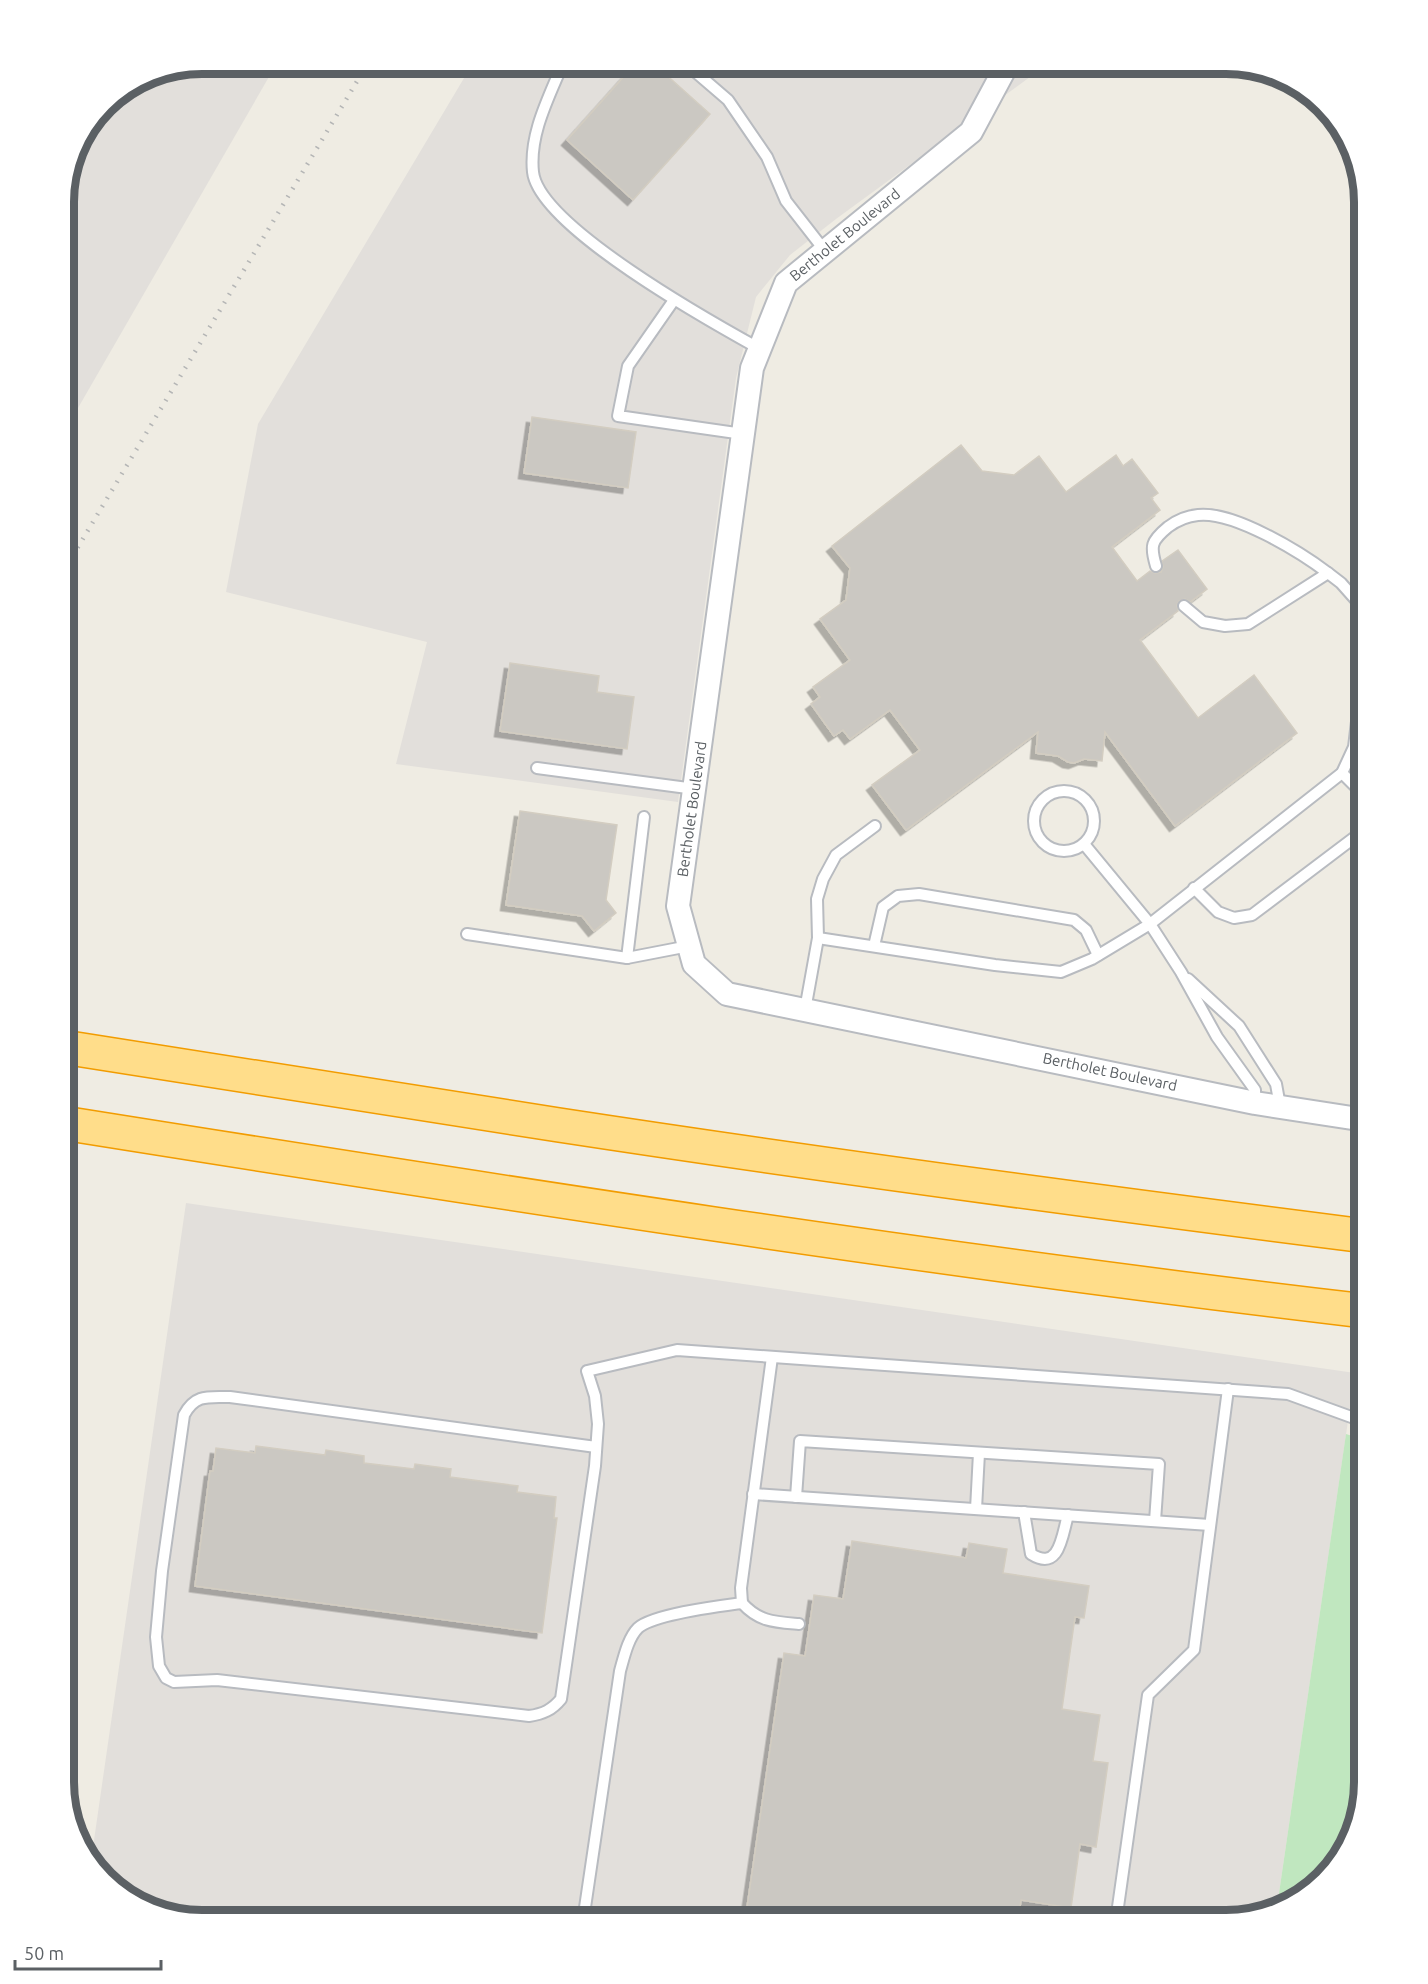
<svg xmlns="http://www.w3.org/2000/svg" width="1428" height="1984" font-family="Ubuntu,sans-serif">
  <defs>
    <filter id="shadow"><feDropShadow dx="-5.5" dy="5.5" stdDeviation="0" flood-color="#0004"/></filter>
  </defs>
  <rect width="100%" height="100%" fill="#efece3"/>
  <g fill="#e2dfdb">
    <polygon points="202,63 277,63 63,434 63,192 77,140 110,98 149,73"/>
    <polygon points="473,63 1049,63 836,219 790,255 756,297 736,378 678,802 396,764 427,642 226,592 258,424"/>
    <polygon points="186,1203 1355,1373 1277,1907 1227,1921 193,1921 132,1902 91,1861"/>
  </g>
  <polygon fill="#c0e7bf" points="1346,1434 1365,1440 1365,1783 1347,1851 1296,1902 1277,1907"/>
  <g fill="#cbc8c2" stroke="#d3cdc1" stroke-width="1.5" filter="url(#shadow)">
    <polygon points="636,63 653,63 710,114 633,200 567,140"/>
    <polygon points="532,417 636,432 628,488 524,473"/>
    <polygon points="961,445 982,471 1014,475 1039,456 1066,492 1116,455 1123,466 1132,459 1158,493 1151,498 1160,510 1112,547 1137,581 1150,571 1155,573 1161,572 1163,567 1162,561 1178,550 1207,589 1190,602 1185,599 1179,601 1177,605 1178,611 1140,640 1198,718 1254,675 1297,733 1175,826 1105,732 1102,761 1084,759 1074,763 1068,762 1058,756 1036,753 1038,732 906,830 872,785 920,750 890,710 850,739 843,730 834,736 811,704 820,697 813,687 850,660 820,619 846,600 850,568 832,546"/>
    <polygon points="510,663 599,676 597,692 634,697 627,749 500,731"/>
    <polygon points="520,811 617,825 606,900 616,913 594,931 582,916 506,905"/>
    <polygon points="256,1446 325,1455 326,1450 364,1456 364,1463 414,1469 415,1464 451,1469 450,1477 518,1486 517,1492 556,1497 554,1518 557,1518 542,1633 195,1586 210,1471 213,1471 216,1448 255,1453"/>
    <polygon points="852,1541 966,1558 969,1543 1007,1549 1003,1573 1089,1586 1084,1618 1075,1617 1062,1709 1100,1715 1093,1761 1108,1763 1096,1847 1080,1844 1071,1908 1021,1900 1018,1921 745,1921 784,1653 805,1656 814,1595 843,1599"/>
  </g>
  <g fill="none" stroke-linecap="round" stroke-linejoin="round">
    <defs>
      <g id="lane">
        <path d="M 563,63 C 549,97 529,134 533,172 C 539,226 711,322 760,349"/>
        <polyline points="685,63 728,100 767,157 786,201 825,251"/>
        <polyline points="674,300 628,366 618,416 743,434"/>
        <path d="M 1156,566 C 1150,546 1151,541 1168,527 C 1176,521 1187,516 1198,515 C 1234,511 1300,552 1328,573 L 1248,624 L 1225,626 L 1203,622 L 1184,606"/>
        <polyline points="1328,573 1341,583 1364,609 1365,623"/>
        <polyline points="537,768 695,789"/>
        <polyline points="1342,773 1363,794 1365,800"/>
        <circle cx="1064" cy="821" r="30"/>
        <polyline points="1194,888 1218,912 1234,918 1252,915 1363,831 1365,827"/>
        <polyline points="467,934 627,958 689,946"/>
        <polyline points="818,938 817,899 823,879 836,855 875,826"/>
        <polyline points="874,946 883,907 898,896 919,894 1074,920 1086,930 1098,955"/>
        <polyline points="627,958 644,817"/>
        <polyline points="1188,979 1239,1026 1276,1084 1280,1106"/>
        <polyline points="805,1010 818,938 995,965 1061,972 1092,959 1150,924 1084,844"/>
        <polyline points="1255,1103 1255,1090 1217,1037 1181,972 1150,924 1342,773 1354,747 1365,653"/>
        <path d="M 596,1447 L 230,1397 C 208,1397 195,1394 184,1415 L 162,1571 L 156,1637 L 159,1666 L 166,1678 L 174,1682 L 217,1680 L 529,1716 C 543,1714 552,1710 561,1699 L 595,1466 L 598,1424 L 595,1396 L 587,1371 L 677,1350 L 1288,1394 L 1365,1422"/>
        <polyline points="753,1494 1210,1525"/>
        <polyline points="796,1497 800,1441 1159,1464 1155,1521"/>
        <polyline points="976,1509 979,1453"/>
        <path d="M 1024,1512 L 1031,1554 C 1060,1572 1062,1535 1068,1515"/>
        <path d="M 742,1603 C 759,1622 775,1622 799,1624"/>
        <path d="M 583,1921 L 620,1671 C 624,1657 628,1638 638,1628 C 654,1614 720,1606 742,1603 L 741,1588 L 772,1357"/>
        <polyline points="1116,1921 1148,1695 1194,1650 1228,1389"/>
      </g>
      <polyline id="street" points="1008,63 971,132 786,283 752,368 678,906 694,964 727,994 1255,1103 1365,1120"/>
      <g id="highway">
        <path d="M 63,1047 C 229,1073 394,1100 559,1125 C 827,1166 1096,1202 1365,1236"/>
        <path d="M 63,1123 C 496,1192 929,1260 1365,1311"/>
      </g>
    </defs>
    <use href="#lane" stroke="#b8bbc0" stroke-width="14"/>
    <use href="#street" stroke="#b8bbc0" stroke-width="26"/>
    <use href="#highway" stroke="#f29c00" stroke-width="36"/>
    <use href="#lane" stroke="#fff" stroke-width="10"/>
    <use href="#street" stroke="#fff" stroke-width="22"/>
    <use href="#highway" stroke="#ffdd8a" stroke-width="33"/>
    <polyline stroke="#b4b5b5" stroke-width="4.5" stroke-dasharray="1.5 8" stroke-linecap="butt" points="63,572 368,63"/>
  </g>
  <g text-anchor="middle" stroke-width="4.5" stroke-linejoin="round" paint-order="stroke">
    <g font-size="15" fill="#5b6064" stroke="#fff">
      <text transform="translate(845 235) rotate(-39)" y="5">Bertholet Boulevard</text>
      <text transform="translate(692 809) rotate(-82)" y="5">Bertholet Boulevard</text>
      <text transform="translate(1110 1072) rotate(12)" y="5">Bertholet Boulevard</text>
    </g>
  </g>
  <path d="M0 0H1428V1984H0ZM202 74H1226A128 128 0 0 1 1354 202V1782A128 128 0 0 1 1226 1910H202A128 128 0 0 1 74 1782V202A128 128 0 0 1 202 74Z" fill="#fff" fill-rule="evenodd"/>
  <path fill="none" stroke="#5b6064" stroke-width="8" d="M202 74H1226A128 128 0 0 1 1354 202V1782A128 128 0 0 1 1226 1910H202A128 128 0 0 1 74 1782V202A128 128 0 0 1 202 74Z"/>
  <path d="M15 1960v9h146v-9" fill="none" stroke="#5b6064" stroke-width="3"/>
  <text x="24" y="1960" font-size="18" fill="#5b6064" stroke="#ffffff" stroke-width="4.5" paint-order="stroke">50 m</text>
</svg>
